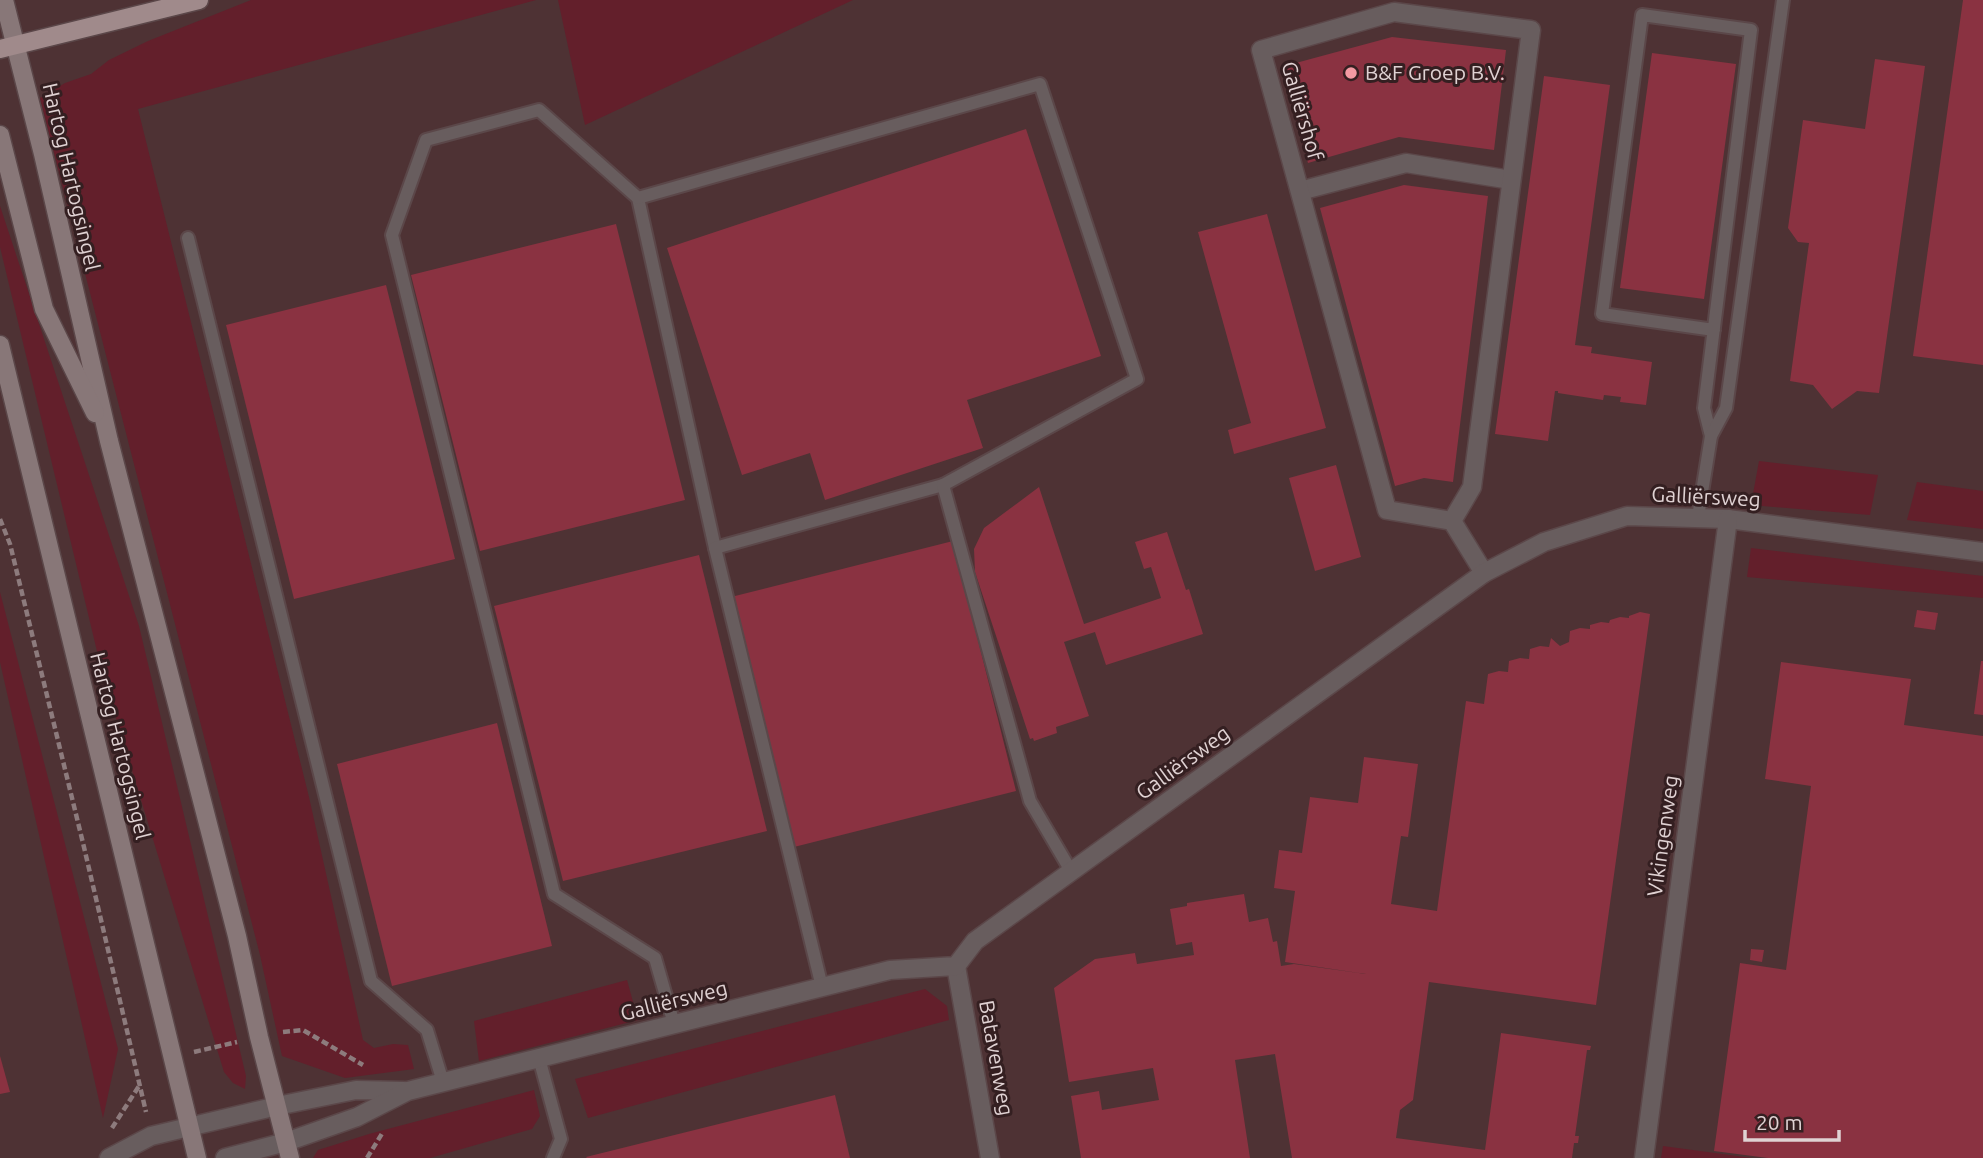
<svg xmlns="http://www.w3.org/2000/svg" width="1983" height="1158" font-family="Ubuntu,sans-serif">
  <rect width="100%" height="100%" fill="#3e292b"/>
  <rect fill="#4e3234" x="0" y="0" width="1983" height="1158"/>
  <g fill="#631f2b">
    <polygon points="251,0 536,0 138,109 309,797 363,1040 374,1048 393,1044 408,1045 414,1069 345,1078 282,1056 260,955 40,98 65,83 91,74 109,60 148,41"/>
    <polygon points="558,0 853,0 585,125"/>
    <polygon points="0,206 139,626 246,1076 245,1089 233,1083 224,1072 102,672 0,247"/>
    <polygon points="1759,461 1878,475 1870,515 1751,505"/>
    <polygon points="1917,482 1983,491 1983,529 1907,520"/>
    <polygon points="1751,548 1983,576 1983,598 1747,577"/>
    <polygon points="0,592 118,1049 103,1118 0,662"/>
    <polygon points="627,980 638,1020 479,1061 474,1021"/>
    <polygon points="925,989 947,1006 949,1020 588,1118 575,1079"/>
    <polygon points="534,1090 540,1116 532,1129 430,1158 313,1158 318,1150 369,1134"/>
    <polygon points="1663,1146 1752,1158 1661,1158"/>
  </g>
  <g fill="#8a3241">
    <polygon points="1963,0 1983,0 1983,365 1913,356"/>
    <polygon points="1392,37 1506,50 1494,150 1399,137 1308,163 1281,67"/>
    <polygon points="1652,53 1736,64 1704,299 1620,288"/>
    <polygon points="1875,59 1925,66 1879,393 1857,391 1832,409 1813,385 1790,381 1809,243 1798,242 1788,228 1803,120 1865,129"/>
    <polygon points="1544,76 1610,85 1575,345 1592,347 1591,353 1652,362 1646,405 1620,402 1621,397 1604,395 1603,400 1558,393 1558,391 1555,391 1548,441 1495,434"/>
    <polygon points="1026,129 1101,356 967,400 983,448 825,500 810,453 742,475 667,248"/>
    <polygon points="1404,185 1488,196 1453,482 1424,478 1395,486 1320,208"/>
    <polygon points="1267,214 1326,428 1234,454 1228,430 1251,423 1198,232"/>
    <polygon points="616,224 685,500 480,551 411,275"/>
    <polygon points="386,285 455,559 294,599 226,325"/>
    <polygon points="1336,465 1361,557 1315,571 1289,478"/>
    <polygon points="1039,487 1084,624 1161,598 1151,567 1144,569 1135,542 1167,532 1186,590 1189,589 1203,634 1106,665 1095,632 1064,642 1089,716 1056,727 1057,733 1034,741 1033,738 1030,739 975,572 974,549 984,528"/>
    <polygon points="953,541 1016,791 794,847 731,597"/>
    <polygon points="699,555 767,831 563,881 494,606"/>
    <polygon points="1917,610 1938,613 1935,630 1914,627"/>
    <polygon points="1640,612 1650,614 1596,1005 1429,982 1413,1100 1400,1110 1396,1138 1485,1150 1501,1033 1591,1046 1590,1050 1587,1050 1575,1136 1579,1136 1578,1143 1574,1143 1572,1158 1292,1158 1275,1054 1235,1060 1250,1158 1081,1158 1071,1096 1099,1091 1102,1110 1159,1100 1153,1068 1069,1082 1054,988 1095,959 1135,953 1137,964 1194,955 1192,942 1176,945 1170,909 1187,906 1187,903 1244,894 1249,922 1268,918 1273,942 1277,941 1281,966 1294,964 1366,974 1285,962 1295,891 1274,888 1279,850 1302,853 1310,797 1358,803 1364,757 1418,764 1408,837 1401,836 1391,904 1437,911 1466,701 1484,704 1488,674 1499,671 1508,672 1509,661 1520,658 1529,659 1530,649 1540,646 1549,647 1551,638 1560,646 1569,642 1570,631 1580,628 1590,629 1590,625 1601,622 1609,623 1610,620 1620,617 1629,618 1629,616"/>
    <polygon points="1981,661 1983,661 1983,715 1974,714"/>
    <polygon points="1781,662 1911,679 1904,725 1983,736 1983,1158 1768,1158 1714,1151 1740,963 1786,970 1811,786 1765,779"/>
    <polygon points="497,723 552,946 392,986 337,764"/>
    <polygon points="1751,949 1764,950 1762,962 1750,960"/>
    <polygon points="0,1056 10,1092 0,1094"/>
    <polygon points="835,1095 850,1158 587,1158 586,1157"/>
  </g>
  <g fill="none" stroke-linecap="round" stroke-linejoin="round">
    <defs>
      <g id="lane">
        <polyline points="638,198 715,548"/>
        <polyline points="188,238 371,981 427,1030 443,1082"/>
        <polyline points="1711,436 1704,408 1751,30 1642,15 1602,314 1714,330"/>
        <polyline points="1698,517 1711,436 1726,408 1783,0"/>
        <polyline points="822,987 715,548 943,485"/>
        <polyline points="674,1024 655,958 554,894 392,235 426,140 539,110 638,198 1040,84 1137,379 943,485 1030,801 1071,871"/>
        <polyline points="539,1058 561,1139 553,1158"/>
      </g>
      <g id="street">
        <polyline points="1300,191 1406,163 1511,180"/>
        <polyline points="1452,521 1472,487 1531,30 1394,12 1261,50 1387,510 1452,521 1484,573"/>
        <polyline points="956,966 990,1158"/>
        <polyline points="109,1158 151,1136 277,1106 356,1090 404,1091"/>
        <polyline points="225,1158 286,1142 357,1117 408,1091 890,970 956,966 975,941 1484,573 1544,542 1627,516 1728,519 1983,552"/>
        <polyline points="1644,1158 1728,519"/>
      </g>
      <g id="secondary">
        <polyline points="4,0 43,154 109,441 237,936 259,1037 290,1158"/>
        <polyline points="0,135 44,309 95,413"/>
        <polyline points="0,345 197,1158"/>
      </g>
      <polyline id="primary" points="0,49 199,0"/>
    </defs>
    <use href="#lane" stroke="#5b4749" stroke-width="16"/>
    <use href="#street" stroke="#5b4749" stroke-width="21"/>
    <use href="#secondary" stroke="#5b4749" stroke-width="21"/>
    <use href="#primary" stroke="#5b4749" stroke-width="21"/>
    <g stroke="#8d7b7d" stroke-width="4.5" stroke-dasharray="7 3.5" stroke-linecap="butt">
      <polyline points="0,519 10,544 83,843 146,1112"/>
      <polyline points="283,1032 303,1030 363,1065"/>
      <polyline points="194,1052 237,1042"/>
      <polyline points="112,1128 139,1086"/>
      <polyline points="367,1158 383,1132"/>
    </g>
    <use href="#lane" stroke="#685d5e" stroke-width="12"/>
    <use href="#street" stroke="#685d5e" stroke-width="18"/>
    <use href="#secondary" stroke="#887778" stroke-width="18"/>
    <use href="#primary" stroke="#a08a8b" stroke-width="18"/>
  </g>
  <circle fill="#f49aa3" stroke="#341f21" stroke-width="2.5" cx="1351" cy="73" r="7"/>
  <g text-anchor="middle" stroke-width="6" stroke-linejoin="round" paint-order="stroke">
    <g font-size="21" fill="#e0d2d3" stroke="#341f21" text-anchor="start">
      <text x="1365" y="80">B&amp;F Groep B.V.</text>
    </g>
    <g font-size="21" fill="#e0d2d3" stroke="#341f21">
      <text transform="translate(1302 111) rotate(74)" y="7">Galliërshof</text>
      <text transform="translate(71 177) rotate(77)" y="7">Hartog Hartogsingel</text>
      <text transform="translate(1706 497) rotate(3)" y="7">Galliërsweg</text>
      <text transform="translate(120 746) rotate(76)" y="7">Hartog Hartogsingel</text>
      <text transform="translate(1183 763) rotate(-36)" y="7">Galliërsweg</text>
      <text transform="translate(1663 836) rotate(-82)" y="7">Vikingenweg</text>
      <text transform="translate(674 1001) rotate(-14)" y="7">Galliërsweg</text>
      <text transform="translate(996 1058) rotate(80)" y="7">Batavenweg</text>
    </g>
  </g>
  <path d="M1745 1130v10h94v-10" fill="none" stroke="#e0d2d3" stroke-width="3.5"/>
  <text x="1756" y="1130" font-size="21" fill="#e0d2d3" stroke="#341f21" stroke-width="5" paint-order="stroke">20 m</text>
</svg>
